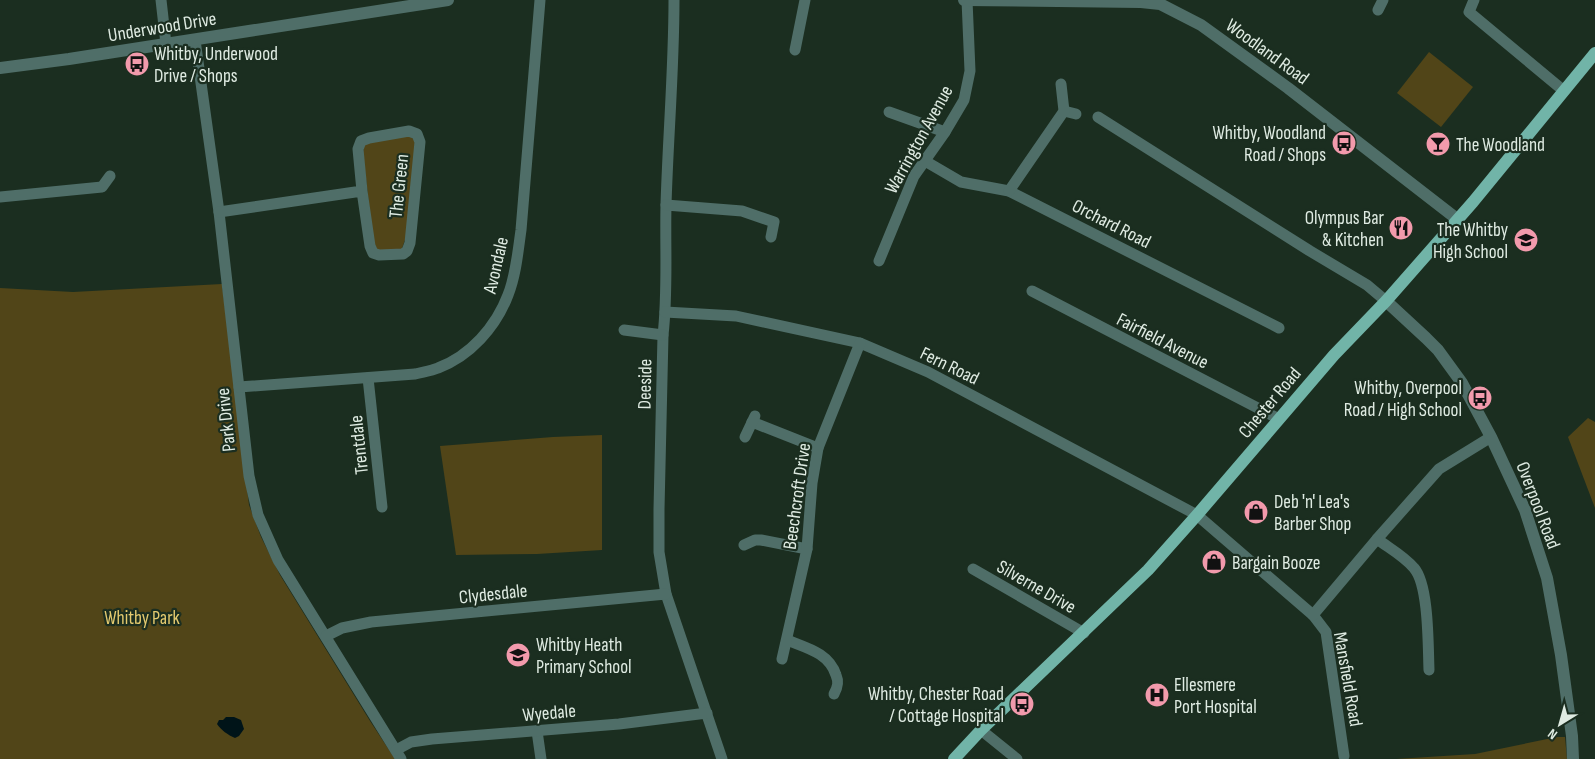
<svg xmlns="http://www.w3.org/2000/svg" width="1595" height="759" font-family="'Sofia Sans Condensed',sans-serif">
  <rect width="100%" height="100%" fill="#1b2e20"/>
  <g fill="#514518">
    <polygon points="1429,52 1473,87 1441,127 1397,93"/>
    <polygon points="407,135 414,139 416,147 406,237 401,251 384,252 374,248 363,153 364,144"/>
    <polygon points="222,284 249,505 261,537 280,575 370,721 395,759 0,759 0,288 73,292"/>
    <polygon points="1588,418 1595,422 1595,508 1568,437"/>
    <polygon points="602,435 602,550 537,554 456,555 440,446 553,437"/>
    <polygon points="1557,737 1565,737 1567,759 1396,759 1475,754"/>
  </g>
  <path fill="#001418" d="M 226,717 L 234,717 L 241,720 L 244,729 L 239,736 L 235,738 C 228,735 221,730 217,724 L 219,720 L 223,720 Z"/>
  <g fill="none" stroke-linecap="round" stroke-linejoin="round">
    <g stroke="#4f6e68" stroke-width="11">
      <polyline points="161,0 166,44"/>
      <path d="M 674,0 C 674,69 668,137 666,205 C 665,249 668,292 663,335 L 659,509 L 659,552 L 666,594 L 722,759"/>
      <polyline points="1474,0 1469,12 1564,91"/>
      <polyline points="1378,10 1383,0"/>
      <polyline points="195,40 219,212 249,476 258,515 278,560 401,759"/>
      <polyline points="795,50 805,0"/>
      <polyline points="1064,111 1076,114"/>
      <polyline points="889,112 945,132"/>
      <polyline points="1098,117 1310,251 1367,285 1386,301"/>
      <polyline points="925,161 961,182 1009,191 1279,328"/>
      <polyline points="1009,191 1064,111 1061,84"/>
      <polyline points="0,197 102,187 110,176"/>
      <polyline points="666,205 742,211 774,222 771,237"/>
      <polyline points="219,212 362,191 358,149 361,141 369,138 409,131 417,134 420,142 410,243 407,251 403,254 379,255 373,253 370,246 362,191"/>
      <polyline points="879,261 914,176 945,132 964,100 970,71 967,0"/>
      <polyline points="1032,291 1279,419"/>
      <polyline points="665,312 736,316 860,343 928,372 1197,515 1313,615 1326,632 1344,756"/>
      <polyline points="624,330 663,335"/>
      <polyline points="368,378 382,507"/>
      <path d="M 239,387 L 415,374 C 422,372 431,371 438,368 C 470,356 496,327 508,295 C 516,275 518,251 521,230 L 540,0"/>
      <polyline points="752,422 818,448"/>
      <polyline points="745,437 755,416"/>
      <path d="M 1377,539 C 1389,548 1404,556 1414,568 C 1429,585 1428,646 1429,670"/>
      <polyline points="744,545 755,540 761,540 807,549"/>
      <polyline points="973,569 1084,633"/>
      <polyline points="1313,615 1377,539 1439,469 1491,437"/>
      <polyline points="326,636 342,628 371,622 666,594"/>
      <path d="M 787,640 C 807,648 829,653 836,675 C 839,682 838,687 834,694"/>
      <polyline points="782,659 807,549 812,483 818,448 860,343"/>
      <polyline points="981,730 1017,759"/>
      <polyline points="537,731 541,759"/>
      <polyline points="396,750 411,742 432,739 619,724 707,713"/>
    </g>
    <g stroke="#4f6e68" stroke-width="12">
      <polyline points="964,0 1141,2 1160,4 1201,25 1288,88 1457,219"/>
      <polyline points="0,68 69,59 448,0"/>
      <polyline points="1386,301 1426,338 1438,350 1462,383 1491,437 1525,510 1547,578 1561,655 1572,736 1573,759"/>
    </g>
    <polyline stroke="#71b4a8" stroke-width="12" points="954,759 981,730 1148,570 1197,515 1334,355 1386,301 1473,202 1595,53"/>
  </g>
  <defs>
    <symbol id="bus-disc" viewBox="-11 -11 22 22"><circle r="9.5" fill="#f29aac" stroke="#1b2e20"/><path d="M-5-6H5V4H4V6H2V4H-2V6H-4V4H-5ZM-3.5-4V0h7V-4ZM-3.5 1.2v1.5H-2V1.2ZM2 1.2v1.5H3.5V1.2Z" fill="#111"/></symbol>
    <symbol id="bar-disc" viewBox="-11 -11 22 22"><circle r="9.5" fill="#f29aac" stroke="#1b2e20"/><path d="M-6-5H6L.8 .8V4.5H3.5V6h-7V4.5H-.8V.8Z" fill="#111"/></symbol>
    <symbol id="restaurant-disc" viewBox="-11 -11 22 22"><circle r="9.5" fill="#f29aac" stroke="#1b2e20"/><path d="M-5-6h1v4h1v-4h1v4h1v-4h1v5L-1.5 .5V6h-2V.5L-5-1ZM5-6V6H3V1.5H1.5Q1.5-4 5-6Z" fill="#111"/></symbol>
    <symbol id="school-disc" viewBox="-11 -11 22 22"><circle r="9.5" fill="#f29aac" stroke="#1b2e20"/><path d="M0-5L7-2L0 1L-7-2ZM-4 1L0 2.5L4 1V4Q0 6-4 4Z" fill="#111"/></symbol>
    <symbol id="shop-disc" viewBox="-11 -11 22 22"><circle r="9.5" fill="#f29aac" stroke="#1b2e20"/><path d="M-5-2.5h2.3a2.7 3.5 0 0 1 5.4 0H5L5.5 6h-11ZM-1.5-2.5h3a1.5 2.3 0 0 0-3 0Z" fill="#111"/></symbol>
    <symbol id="hospital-disc" viewBox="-11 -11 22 22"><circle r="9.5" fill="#f29aac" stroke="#1b2e20"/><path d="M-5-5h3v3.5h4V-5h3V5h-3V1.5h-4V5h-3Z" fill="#111"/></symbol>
  </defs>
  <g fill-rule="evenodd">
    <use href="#bus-disc" x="123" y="50" width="28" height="28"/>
    <use href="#bus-disc" x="1330" y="129" width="28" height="28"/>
    <use href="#bar-disc" x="1424" y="130" width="28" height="28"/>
    <use href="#restaurant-disc" x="1387" y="214" width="28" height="28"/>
    <use href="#school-disc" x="1512" y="226" width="28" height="28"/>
    <use href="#bus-disc" x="1466" y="384" width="28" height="28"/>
    <use href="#shop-disc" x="1242" y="498" width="28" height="28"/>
    <use href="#shop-disc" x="1200" y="548" width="28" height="28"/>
    <use href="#school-disc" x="504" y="641" width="28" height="28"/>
    <use href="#hospital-disc" x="1143" y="681" width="28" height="28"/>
    <use href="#bus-disc" x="1008" y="690" width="28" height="28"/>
  </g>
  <g text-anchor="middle" stroke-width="4.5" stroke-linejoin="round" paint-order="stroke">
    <g font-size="19" fill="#dfebe2" stroke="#1b2e20">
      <text transform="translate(162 26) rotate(-9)" y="7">Underwood Drive</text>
      <text transform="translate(1268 51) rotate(36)" y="7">Woodland Road</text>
      <text transform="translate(918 139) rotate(-61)" y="7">Warrington Avenue</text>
      <text transform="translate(398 186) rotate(-84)" y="7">The Green</text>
      <text transform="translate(1112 223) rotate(27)" y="7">Orchard Road</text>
      <text transform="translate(495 265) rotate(-77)" y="7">Avondale</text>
      <text transform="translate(1163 340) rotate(27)" y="7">Fairfield Avenue</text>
      <text transform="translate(950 365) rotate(26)" y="7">Fern Road</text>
      <text transform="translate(644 384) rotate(-89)" y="7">Deeside</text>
      <text transform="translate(1269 402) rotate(-50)" y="7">Chester Road</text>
      <text transform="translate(225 420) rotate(-96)" y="7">Park Drive</text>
      <text transform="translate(358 445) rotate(-96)" y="7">Trentdale</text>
      <text transform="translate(796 496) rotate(-82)" y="7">Beechcroft Drive</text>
      <text transform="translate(1539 505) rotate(69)" y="7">Overpool Road</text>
      <text transform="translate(1037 586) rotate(30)" y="7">Silverne Drive</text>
      <text transform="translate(493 593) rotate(-6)" y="7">Clydesdale</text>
      <text transform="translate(1349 679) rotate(80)" y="7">Mansfield Road</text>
      <text transform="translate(549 712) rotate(-5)" y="7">Wyedale</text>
    </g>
    <g font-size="19" fill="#dfebe2" stroke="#1b2e20" text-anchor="start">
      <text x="154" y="60">Whitby, Underwood<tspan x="154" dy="22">Drive / Shops</tspan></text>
      <text x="1326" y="139" text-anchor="end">Whitby, Woodland<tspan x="1326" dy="22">Road / Shops</tspan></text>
      <text x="1456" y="151">The Woodland</text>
      <text x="1384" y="224" text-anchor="end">Olympus Bar<tspan x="1384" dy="22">&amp; Kitchen</tspan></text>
      <text x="1508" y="236" text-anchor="end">The Whitby<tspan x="1508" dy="22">High School</tspan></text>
      <text x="1462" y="394" text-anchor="end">Whitby, Overpool<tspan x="1462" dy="22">Road / High School</tspan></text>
      <text x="1274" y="508">Deb 'n' Lea's<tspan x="1274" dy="22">Barber Shop</tspan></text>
      <text x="1232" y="569">Bargain Booze</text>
      <text x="536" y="651">Whitby Heath<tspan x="536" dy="22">Primary School</tspan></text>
      <text x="1174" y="691">Ellesmere<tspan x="1174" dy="22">Port Hospital</tspan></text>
      <text x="1004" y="700" text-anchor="end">Whitby, Chester Road<tspan x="1004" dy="22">/ Cottage Hospital</tspan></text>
    </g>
    <g font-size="19" fill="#e4ca6f" stroke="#1b2e20">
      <text x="142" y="624">Whitby Park</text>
    </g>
  </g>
  <g transform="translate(1560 724) rotate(217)" stroke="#1b2e20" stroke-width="4" paint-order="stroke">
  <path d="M0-4L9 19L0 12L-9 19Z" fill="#dfebe2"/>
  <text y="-8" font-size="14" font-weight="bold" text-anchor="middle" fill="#dfebe2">N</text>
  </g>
</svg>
